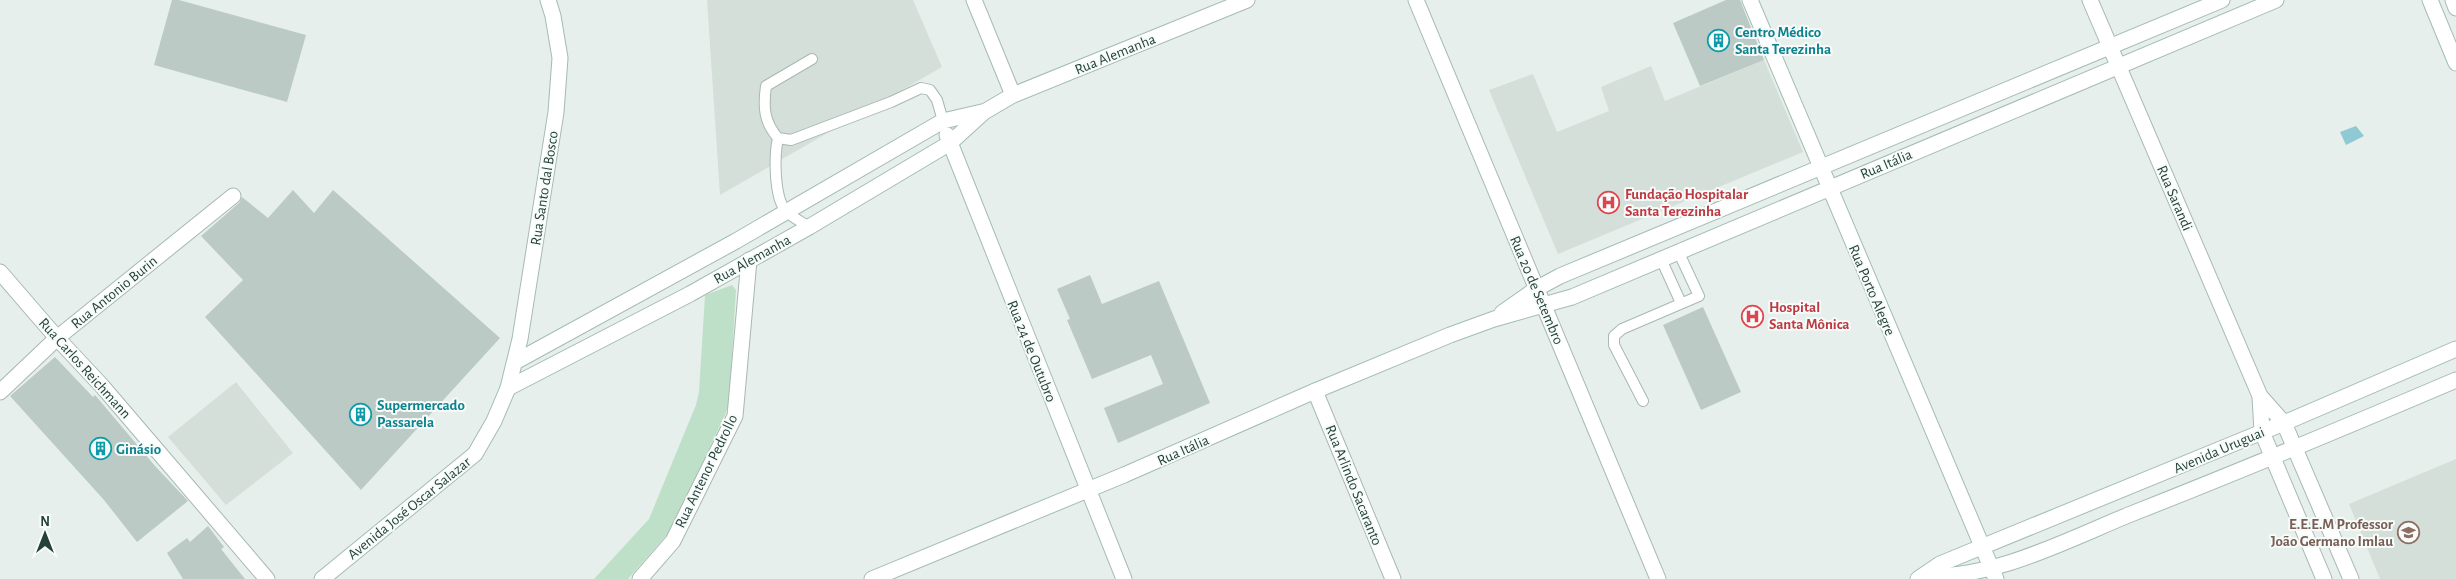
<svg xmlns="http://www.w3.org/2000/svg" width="2456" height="579" font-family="'Alegreya Sans',sans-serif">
  <rect width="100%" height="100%" fill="#e6efeb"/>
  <g fill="#d4dfda">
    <polygon points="707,0 913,0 942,67 720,195"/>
    <polygon points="1764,60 1803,152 1558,254 1489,90 1533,74 1557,132 1609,111 1601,87 1651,66 1665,101"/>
    <polygon points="236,382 293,453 226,505 168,437"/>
    <polygon points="2456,459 2456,579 2380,579 2349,504"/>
  </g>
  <polygon fill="#bfe0c8" points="732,285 736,290 729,403 725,415 671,530 628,579 594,579 649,519 696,405 699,392 705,295"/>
  <polygon fill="#8ec9d4" points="2356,126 2364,136 2346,145 2340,132"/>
  <g fill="#bbcac4">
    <polygon points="172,0 179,0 306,35 287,102 154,65"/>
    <polygon points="1726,0 1740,0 1764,60 1700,86 1673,23"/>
    <polygon points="293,190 314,213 333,190 500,338 361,490 205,317 243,280 201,236 239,203 242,197 268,218"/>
    <polygon points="1090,275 1102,304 1159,281 1210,403 1118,443 1104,408 1163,384 1151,355 1092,379 1067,320 1070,319 1057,289"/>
    <polygon points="1703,307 1741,392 1701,410 1663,325"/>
    <polygon points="55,357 93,397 95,395 155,466 188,501 137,542 104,500 10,396"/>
    <polygon points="208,526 224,547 221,549 245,579 183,579 167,553 187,538 190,542"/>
  </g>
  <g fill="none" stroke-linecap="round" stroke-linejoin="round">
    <defs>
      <g id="lane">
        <path d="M 812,59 L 766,86 C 763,107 764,122 778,138 L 791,140 L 891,102 L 921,88 L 930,90 L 937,100 L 943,121"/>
        <path d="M 778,138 C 774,156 774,198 786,211 C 793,218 802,222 809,227"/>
        <polyline points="1661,259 1681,303"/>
        <polyline points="1643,401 1614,345 1614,336 1622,329 1699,296 1678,251"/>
      </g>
      <g id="street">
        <polyline points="974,0 1013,95"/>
        <polyline points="1416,0 1658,579"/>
        <polyline points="2090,0 2260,396 2284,423 2351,579"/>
        <polyline points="0,272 57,338 102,386 267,579"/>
        <polyline points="1315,391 1393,579"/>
        <polyline points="0,392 57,338 233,196"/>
        <polyline points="2260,396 2262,432 2324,579"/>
        <polyline points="640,579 673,541 735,416 749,260"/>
      </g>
      <g id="secondary">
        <polyline points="1750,0 1996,579"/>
        <polyline points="2430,0 2456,63"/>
        <polyline points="2453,0 2456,8"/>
        <polyline points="947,135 1124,579"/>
        <polyline points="1502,313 1536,289 1560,276 2222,0"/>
        <polyline points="515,362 736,241 943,121 982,112"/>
        <polyline points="508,388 690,294 809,227 950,143 984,112 1013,95 1247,0"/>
        <path d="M 1926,576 C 1996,578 2067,540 2131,514 C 2240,471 2348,426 2456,380"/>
        <polyline points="322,579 475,454 494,421 508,388 520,339 556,112 560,58 553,16 548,0"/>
        <polyline points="872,579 1124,475 1315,391 1450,335 1494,319 1572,297 2276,0"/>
        <polyline points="1918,579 1940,564 2284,423 2456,349"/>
      </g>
    </defs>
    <use href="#lane" stroke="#a8b8b2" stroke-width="12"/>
    <use href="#street" stroke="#a8b8b2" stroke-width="17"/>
    <use href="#secondary" stroke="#a4bbb3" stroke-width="17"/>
    <use href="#lane" stroke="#fff" stroke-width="10"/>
    <use href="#street" stroke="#fff" stroke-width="15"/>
    <use href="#secondary" stroke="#fff" stroke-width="15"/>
  </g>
  <defs>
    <symbol id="building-ring" viewBox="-11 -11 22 22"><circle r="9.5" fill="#f7fbf9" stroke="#0f9aa8" stroke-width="1.5"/><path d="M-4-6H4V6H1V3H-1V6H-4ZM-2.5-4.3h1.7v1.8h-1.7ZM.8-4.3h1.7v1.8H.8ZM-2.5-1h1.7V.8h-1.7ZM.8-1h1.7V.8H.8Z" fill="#0f9aa8"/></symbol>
    <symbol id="hospital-ring" viewBox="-11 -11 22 22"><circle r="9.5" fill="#f7fbf9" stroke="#e0444e" stroke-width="1.5"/><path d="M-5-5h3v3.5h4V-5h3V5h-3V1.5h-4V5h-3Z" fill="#e0444e"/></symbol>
    <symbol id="school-ring" viewBox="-11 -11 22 22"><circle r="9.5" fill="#f7fbf9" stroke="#8d6e63" stroke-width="1.5"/><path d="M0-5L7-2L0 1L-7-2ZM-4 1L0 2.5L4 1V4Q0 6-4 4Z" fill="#8d6e63"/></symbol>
  </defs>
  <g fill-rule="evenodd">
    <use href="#building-ring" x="1706" y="28" width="25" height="25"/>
    <use href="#hospital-ring" x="1596" y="190" width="25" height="25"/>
    <use href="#hospital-ring" x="1740" y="304" width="25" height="25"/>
    <use href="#building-ring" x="348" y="402" width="25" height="25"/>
    <use href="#building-ring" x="88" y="436" width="25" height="25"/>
    <use href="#school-ring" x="2396" y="520" width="25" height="25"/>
  </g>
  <g text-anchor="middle" stroke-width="4" stroke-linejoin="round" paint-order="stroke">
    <g font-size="15" font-weight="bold" fill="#0d838f" stroke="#f7fbf9" text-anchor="start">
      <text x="1735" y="37">Centro Médico<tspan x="1735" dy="17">Santa Terezinha</tspan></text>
      <text x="377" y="410">Supermercado<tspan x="377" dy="17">Passarela</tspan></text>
      <text x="116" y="454">Ginásio</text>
    </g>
    <g font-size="15" fill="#24423a" stroke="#f7fbf9">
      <text transform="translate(1115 54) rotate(-22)" y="5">Rua Alemanha</text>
      <text transform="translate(1886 164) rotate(-23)" y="5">Rua Itália</text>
      <text transform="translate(544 188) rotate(-81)" y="5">Rua Santo dal Bosco</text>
      <text transform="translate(2175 198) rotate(67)" y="5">Rua Sarandi</text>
      <text transform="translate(752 259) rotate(-29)" y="5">Rua Alemanha</text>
      <text transform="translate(1537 290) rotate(67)" y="5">Rua 20 de Setembro</text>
      <text transform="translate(1872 290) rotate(67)" y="5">Rua Porto Alegre</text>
      <text transform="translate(114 292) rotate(-39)" y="5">Rua Antonio Burin</text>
      <text transform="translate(1032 351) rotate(68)" y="5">Rua 24 de Outubro</text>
      <text transform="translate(85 368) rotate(48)" y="5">Rua Carlos Reichmann</text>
      <text transform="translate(1183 450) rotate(-24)" y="5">Rua Itália</text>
      <text transform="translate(2219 450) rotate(-23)" y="5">Avenida Uruguai</text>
      <text transform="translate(706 471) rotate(-64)" y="5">Rua Antenor Pedrollo</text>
      <text transform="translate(1354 485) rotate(68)" y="5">Rua Arlindo Sacaranto</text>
      <text transform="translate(409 508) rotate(-39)" y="5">Avenida José Oscar Salazar</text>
    </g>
    <g font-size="15" font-weight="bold" fill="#be3a42" stroke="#f7fbf9" text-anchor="start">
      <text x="1625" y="199">Fundação Hospitalar<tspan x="1625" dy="17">Santa Terezinha</tspan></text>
      <text x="1769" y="312">Hospital<tspan x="1769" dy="17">Santa Mônica</tspan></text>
    </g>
    <g font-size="15" font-weight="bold" fill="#785e54" stroke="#f7fbf9" text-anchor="end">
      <text x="2393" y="529">E.E.E.M Professor<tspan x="2393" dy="17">João Germano Imlau</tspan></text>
    </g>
  </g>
  <g transform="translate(45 534)" stroke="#f7fbf9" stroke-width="4" paint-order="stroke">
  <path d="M0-4L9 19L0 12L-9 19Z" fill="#24423a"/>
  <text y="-8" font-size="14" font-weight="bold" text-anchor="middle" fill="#24423a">N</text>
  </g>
</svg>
